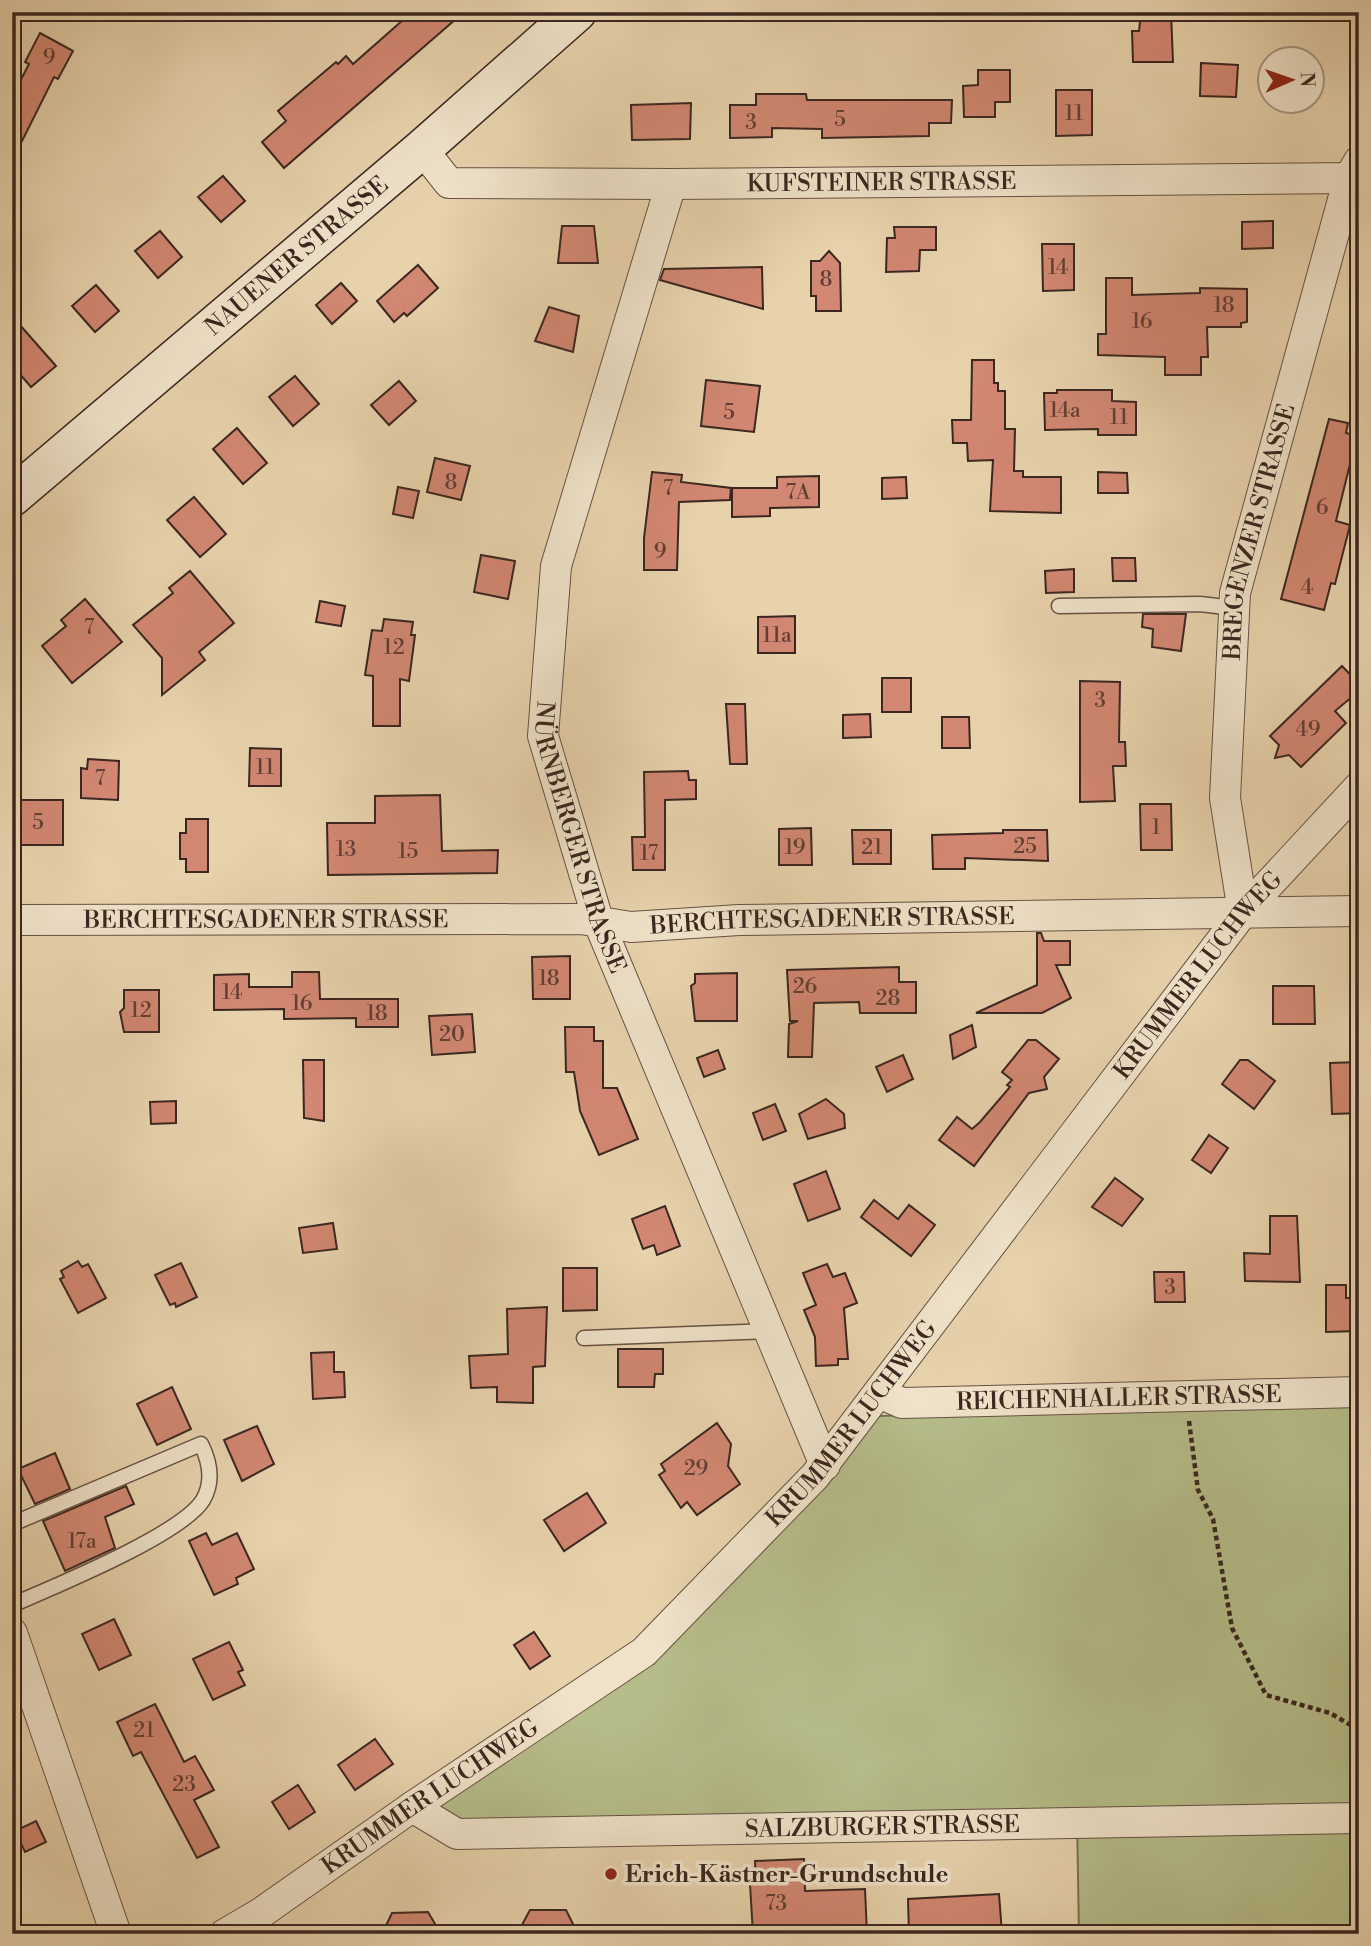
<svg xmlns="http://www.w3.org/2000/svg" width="1371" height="1946" font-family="'Libre Bodoni',serif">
  <rect width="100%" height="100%" fill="#e7d2ac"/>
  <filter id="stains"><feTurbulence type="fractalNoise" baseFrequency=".00286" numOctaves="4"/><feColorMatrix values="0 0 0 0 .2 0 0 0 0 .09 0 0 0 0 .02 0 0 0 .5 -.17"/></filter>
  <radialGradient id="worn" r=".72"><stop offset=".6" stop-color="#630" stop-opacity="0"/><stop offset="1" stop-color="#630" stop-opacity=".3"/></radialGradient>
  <polygon fill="#b5bc89" stroke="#787254" stroke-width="2" points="1359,1402 1359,1934 1079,1934 1077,1818 456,1828 423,1807 654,1659 879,1416"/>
  <g fill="#d28772" stroke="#3b2720" stroke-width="2">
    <polygon points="412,12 464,12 284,168 262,142 286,121 278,111 336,62 338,64 346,56 353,64"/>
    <polygon points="1141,12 1171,12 1173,62 1133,62 1132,31 1139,31"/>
    <polygon points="40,33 73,51 58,79 54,77 12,161 12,97 29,64 25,62"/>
    <polygon points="1201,63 1238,65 1236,97 1200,96"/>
    <polygon points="978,70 1010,70 1010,102 995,102 995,117 964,117 963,86 978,85"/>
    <polygon points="1056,90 1092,90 1092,135 1056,136"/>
    <polygon points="756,94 806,94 807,100 952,100 951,123 929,123 929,136 822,138 822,129 772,128 772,137 730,138 730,105 756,105"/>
    <polygon points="691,103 690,139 632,140 631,105"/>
    <polygon points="223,176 245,201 221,222 198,197"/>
    <polygon points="1273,221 1273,248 1242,249 1242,222"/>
    <polygon points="562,226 594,226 598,263 558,263"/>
    <polygon points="894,227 936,227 936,250 920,250 919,271 886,272 887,238 895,238"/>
    <polygon points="160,231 182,257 158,278 135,251"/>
    <polygon points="1042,244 1074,244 1074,290 1043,291"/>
    <polygon points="829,251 840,263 841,311 816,311 816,296 811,296 811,261 820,261"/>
    <polygon points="418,265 438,288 407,316 404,313 394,322 377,301"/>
    <polygon points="762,267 763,309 660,280 664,269"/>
    <polygon points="1106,278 1132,278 1132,295 1200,293 1200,288 1247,289 1247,322 1241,323 1241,327 1207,327 1208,357 1201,357 1201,375 1165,375 1165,357 1098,355 1098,334 1106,334"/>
    <polygon points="341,283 357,301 332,324 316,305"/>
    <polygon points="96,285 119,311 95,332 72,306"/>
    <polygon points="549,307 579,316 573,352 535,341"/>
    <polygon points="12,316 56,366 31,387 12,365"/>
    <polygon points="972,360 994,360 994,383 998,383 998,391 1005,391 1005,429 1015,429 1014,471 1023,471 1023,477 1061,477 1061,513 990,511 993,460 968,461 967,443 953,443 952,420 971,420"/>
    <polygon points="295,376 319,404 293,426 269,397"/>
    <polygon points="706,380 760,386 754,432 701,426"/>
    <polygon points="399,381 416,401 389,425 371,405"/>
    <polygon points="1057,390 1112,390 1112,401 1136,402 1136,435 1098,435 1098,429 1045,430 1044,393 1057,393"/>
    <polygon points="1329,419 1348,423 1346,433 1359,436 1359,466 1350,464 1336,521 1350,525 1335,584 1331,583 1324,610 1281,599"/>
    <polygon points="237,428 267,463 243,484 213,449"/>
    <polygon points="435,458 470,466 461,500 427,492"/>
    <polygon points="652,472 682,475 681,482 731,488 730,500 679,502 677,570 644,570 644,538"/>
    <polygon points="1098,472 1127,473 1128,493 1098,493"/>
    <polygon points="819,476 819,507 770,508 770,516 732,517 732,488 777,488 777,477"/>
    <polygon points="906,477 907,498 882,499 882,478"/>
    <polygon points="398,487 419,491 413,518 393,514"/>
    <polygon points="194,497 226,534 200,557 167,520"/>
    <polygon points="481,555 515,561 508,599 474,592"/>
    <polygon points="1112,558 1135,558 1136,581 1113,581"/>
    <polygon points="1074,569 1074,592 1046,593 1045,571"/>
    <polygon points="190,571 234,623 199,652 205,660 162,695 162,658 133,625 173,593 169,588"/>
    <polygon points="85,599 122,642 72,683 42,646 66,626 61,620"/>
    <polygon points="320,601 345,606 341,626 316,622"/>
    <polygon points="1143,614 1186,614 1181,651 1152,647 1153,629 1142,627"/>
    <polygon points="795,616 795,653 758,653 758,617"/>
    <polygon points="384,619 413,622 411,635 415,635 409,681 400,679 400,726 373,726 373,676 365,675 372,630 382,631"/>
    <polygon points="1342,666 1359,684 1359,691 1335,711 1346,723 1301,767 1289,755 1275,758 1279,745 1270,736"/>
    <rect x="882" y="678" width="29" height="34"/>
    <polygon points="1080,681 1120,682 1119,742 1125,742 1126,766 1113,766 1115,801 1080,802"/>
    <polygon points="726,704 745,704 747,764 730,764"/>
    <polygon points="870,714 871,737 843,738 843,715"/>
    <polygon points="942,717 969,717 970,748 942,748"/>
    <polygon points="250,748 281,749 281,786 249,786"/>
    <polygon points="88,759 119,761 118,800 81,798 81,768 87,769"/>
    <polygon points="688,771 689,780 696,780 696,799 665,800 665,870 633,870 632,837 645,837 644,772"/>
    <polygon points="440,795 442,851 498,850 497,873 328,875 327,823 375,823 375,796"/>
    <rect x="12" y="800" width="51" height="45"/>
    <polygon points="1140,804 1171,804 1172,850 1141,850"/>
    <polygon points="186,819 208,819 208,872 186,872 186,859 180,859 180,833 186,833"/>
    <polygon points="811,828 812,865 779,865 779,829"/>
    <polygon points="852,830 891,830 891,864 853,864"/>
    <polygon points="1003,830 1047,830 1048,861 965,858 965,869 933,869 932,835 1003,833"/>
    <polygon points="1037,933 1041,933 1044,941 1070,941 1070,965 1056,965 1071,998 1042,1013 976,1013 1037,985"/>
    <polygon points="570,956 570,999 533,999 532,957"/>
    <polygon points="899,967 899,982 916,982 916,1013 860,1013 859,1002 814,1003 812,1057 788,1057 789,1024 798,1021 790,1021 787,970"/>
    <polygon points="292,972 319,972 320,999 398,999 398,1027 356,1027 356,1018 284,1019 284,1009 214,1010 214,975 249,974 249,987 292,987"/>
    <polygon points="737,973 737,1021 695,1021 691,986 695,983 695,974"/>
    <polygon points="1273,986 1314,986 1315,1024 1273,1024"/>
    <polygon points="124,990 159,990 159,1032 124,1032 120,1012 124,1008"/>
    <polygon points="472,1014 475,1052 432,1055 429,1016"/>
    <polygon points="972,1025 976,1047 953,1059 950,1035"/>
    <polygon points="565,1027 594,1027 594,1041 603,1041 603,1088 617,1088 638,1139 599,1155 580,1111 574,1072 566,1072"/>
    <polygon points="1028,1040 1036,1040 1059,1059 1044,1077 1047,1089 1029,1093 974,1166 939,1140 957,1117 972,1129 980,1122 1010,1087 1007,1085 1012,1080 1002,1072"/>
    <polygon points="718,1050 725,1069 704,1077 697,1058"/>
    <polygon points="903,1055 913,1079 887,1092 876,1067"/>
    <polygon points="303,1060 324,1060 324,1121 304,1118"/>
    <polygon points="1240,1060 1248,1060 1275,1081 1254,1109 1222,1084"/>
    <polygon points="1359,1062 1359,1113 1332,1114 1330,1063"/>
    <polygon points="826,1099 844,1114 845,1128 808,1139 799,1114"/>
    <polygon points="176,1101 176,1123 151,1124 150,1102"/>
    <polygon points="775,1104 786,1131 763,1140 753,1113"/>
    <polygon points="1209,1135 1228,1148 1211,1173 1192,1160"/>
    <polygon points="826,1171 840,1209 808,1221 794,1184"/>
    <polygon points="1115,1178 1143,1199 1122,1226 1092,1207"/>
    <polygon points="874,1200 898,1219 909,1205 935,1225 911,1256 861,1217"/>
    <polygon points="665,1206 680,1246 657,1255 654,1245 643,1249 632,1219"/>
    <polygon points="1270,1216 1297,1216 1300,1282 1245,1281 1244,1253 1270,1254"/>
    <polygon points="333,1223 337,1249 303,1253 299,1228"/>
    <polygon points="78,1261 82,1267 88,1264 106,1298 78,1313 60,1279 64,1277 61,1271"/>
    <polygon points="181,1263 197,1297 176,1307 175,1303 170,1305 155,1275"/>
    <polygon points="827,1264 833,1277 845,1273 857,1303 844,1308 848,1359 838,1359 838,1365 816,1366 815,1337 804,1310 816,1305 803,1273"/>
    <polygon points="563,1268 597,1268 597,1310 563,1311"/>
    <polygon points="1154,1272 1184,1272 1185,1302 1155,1302"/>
    <polygon points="1326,1285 1346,1285 1346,1298 1359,1298 1359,1331 1326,1332"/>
    <polygon points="547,1307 545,1366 533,1367 533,1403 497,1402 497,1387 471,1388 469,1356 508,1354 507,1309"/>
    <polygon points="618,1349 663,1349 663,1374 655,1374 654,1387 618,1387"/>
    <polygon points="334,1352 334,1372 344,1372 345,1397 313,1399 311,1353"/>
    <polygon points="172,1387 191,1429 157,1445 137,1404"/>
    <polygon points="717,1423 731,1444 728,1466 740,1484 697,1515 687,1502 681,1508 659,1475 665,1471 661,1464"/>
    <polygon points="257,1426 274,1464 242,1481 224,1440"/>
    <polygon points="55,1453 70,1489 35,1504 18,1469"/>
    <polygon points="126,1486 134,1504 105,1517 115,1548 65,1571 43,1521"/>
    <polygon points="587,1493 606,1523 564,1551 544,1520"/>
    <polygon points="206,1533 212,1545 237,1533 254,1569 236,1578 238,1584 214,1595 189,1541"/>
    <polygon points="114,1619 131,1655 99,1670 82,1634"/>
    <polygon points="534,1632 550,1656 530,1669 514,1645"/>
    <polygon points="229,1642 243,1670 238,1672 245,1685 213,1700 193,1659"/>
    <polygon points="155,1704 184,1762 195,1756 214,1790 194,1800 219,1847 197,1858 141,1752 133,1756 117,1722"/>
    <polygon points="375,1739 393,1764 355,1790 338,1765"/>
    <polygon points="298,1785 315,1812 289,1829 272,1802"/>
    <polygon points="36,1821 46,1842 25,1852 15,1831"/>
    <polygon points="804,1859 805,1891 865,1889 867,1934 753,1934 750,1884 756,1884 755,1861"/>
    <polygon points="999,1894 1002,1934 909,1934 908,1899"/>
    <polygon points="530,1910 566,1910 578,1934 517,1934"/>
    <polygon points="428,1912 441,1934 382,1934 392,1913"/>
  </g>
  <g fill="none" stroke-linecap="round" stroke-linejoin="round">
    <defs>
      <g id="lane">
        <polyline points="1059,606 1200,604 1234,608"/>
        <polyline points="584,1338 770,1331"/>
        <path d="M 12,1524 L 201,1444 C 210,1462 214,1481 203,1500 C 181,1535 55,1586 12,1605"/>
      </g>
      <g id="street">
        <path id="s1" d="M 422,149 L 449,183 L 671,184 L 1359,178"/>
        <path id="s2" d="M 671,184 L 556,566 L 543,736 L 599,923 L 825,1465"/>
        <path id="s3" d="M 1243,912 L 1225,798 L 1235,593 L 1349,178 L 1359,161"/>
        <path id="s4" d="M 12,920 L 581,919 L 631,927 L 739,920 L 1359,911"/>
        <path id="s5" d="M 879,1393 L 902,1403 L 1359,1392"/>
        <polyline points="12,1633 116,1934"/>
        <path id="s6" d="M 412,1807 L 457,1834 L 1359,1818"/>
        <path id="s7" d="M 225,1934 L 261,1913 L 412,1807 L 644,1652 L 815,1476 L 1243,912 L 1359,787"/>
      </g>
      <g id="secondary">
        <path id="s8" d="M 12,497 L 422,149 L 577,12"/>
      </g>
    </defs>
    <use href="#lane" stroke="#665243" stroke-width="17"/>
    <use href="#street" stroke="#665243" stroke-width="32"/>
    <use href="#secondary" stroke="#3b2720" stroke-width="41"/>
    <polyline stroke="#3b2720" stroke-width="4.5" stroke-dasharray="5 3.5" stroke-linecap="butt" points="1189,1421 1198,1490 1213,1519 1232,1628 1266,1695 1330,1713 1359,1730"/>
    <use href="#lane" stroke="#efe2c9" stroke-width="14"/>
    <use href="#street" stroke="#efe2c9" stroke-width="30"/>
    <use href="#secondary" stroke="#efe2c9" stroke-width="38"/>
  </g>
  <circle fill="#8f2418" stroke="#efe2c9" stroke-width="2.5" cx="611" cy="1874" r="7"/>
  <g text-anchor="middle" stroke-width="7" stroke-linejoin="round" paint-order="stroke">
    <g font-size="21" fill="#613f34">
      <text x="49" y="64">9</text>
      <text x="1074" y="120">11</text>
      <text x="840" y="126">5</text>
      <text x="751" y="129">3</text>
      <text x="1058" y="274">14</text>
      <text x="826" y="286">8</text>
      <text x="1224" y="312">18</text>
      <text x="1142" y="328">16</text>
      <text x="1065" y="417">14a</text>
      <text x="729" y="419">5</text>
      <text x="1119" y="424">11</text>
      <text x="451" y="489">8</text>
      <text x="668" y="495">7</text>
      <text x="798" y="499">7A</text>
      <text x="1322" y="514">6</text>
      <text x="660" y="558">9</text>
      <text x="1307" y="594">4</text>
      <text x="89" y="634">7</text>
      <text x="777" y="642">11a</text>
      <text x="394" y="654">12</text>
      <text x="1100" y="707">3</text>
      <text x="1308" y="736">49</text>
      <text x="265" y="774">11</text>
      <text x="100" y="785">7</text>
      <text x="38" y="829">5</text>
      <text x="1156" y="834">1</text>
      <text x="1025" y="853">25</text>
      <text x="795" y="854">19</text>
      <text x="872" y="854">21</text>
      <text x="346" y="856">13</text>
      <text x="408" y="858">15</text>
      <text x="649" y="860">17</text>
      <text x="549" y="985">18</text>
      <text x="805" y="993">26</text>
      <text x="232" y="999">14</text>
      <text x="888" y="1005">28</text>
      <text x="302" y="1010">16</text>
      <text x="141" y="1017">12</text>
      <text x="377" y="1020">18</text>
      <text x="452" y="1041">20</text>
      <text x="1170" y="1294">3</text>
      <text x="696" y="1475">29</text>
      <text x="82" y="1548">17a</text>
      <text x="144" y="1737">21</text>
      <text x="184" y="1791">23</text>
      <text x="776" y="1910">73</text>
    </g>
    <g font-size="24" fill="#3b2720" stroke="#efe2c9">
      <text dy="8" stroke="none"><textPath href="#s1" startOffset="476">KUFSTEINER STRASSE</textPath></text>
      <text dy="8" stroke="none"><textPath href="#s8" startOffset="373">NAUENER STRASSE</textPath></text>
      <text dy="8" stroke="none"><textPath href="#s3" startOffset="385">BREGENZER STRASSE</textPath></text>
      <text dy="8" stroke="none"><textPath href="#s2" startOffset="676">NÜRNBERGER STRASSE</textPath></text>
      <text dy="8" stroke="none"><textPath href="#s4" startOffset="254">BERCHTESGADENER STRASSE</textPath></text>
      <text dy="8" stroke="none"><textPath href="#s4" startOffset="821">BERCHTESGADENER STRASSE</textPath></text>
      <text dy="8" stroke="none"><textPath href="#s7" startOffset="1381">KRUMMER LUCHWEG</textPath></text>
      <text dy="8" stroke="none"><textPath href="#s5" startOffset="242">REICHENHALLER STRASSE</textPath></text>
      <text dy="8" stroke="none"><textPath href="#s7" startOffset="814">KRUMMER LUCHWEG</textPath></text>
      <text dy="8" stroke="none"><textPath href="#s7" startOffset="247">KRUMMER LUCHWEG</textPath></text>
      <text dy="8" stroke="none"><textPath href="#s6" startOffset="478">SALZBURGER STRASSE</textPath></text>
    </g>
    <g font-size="24" font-weight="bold" fill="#3b2720" stroke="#efe2c9" text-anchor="start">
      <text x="625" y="1882">Erich-Kästner-Grundschule</text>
    </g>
  </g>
  <rect width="1371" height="1946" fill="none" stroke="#e7d2ac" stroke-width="42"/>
  <rect x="14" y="14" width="1343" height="1918" fill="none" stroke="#3b2720" stroke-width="3.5"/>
  <rect x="21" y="21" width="1329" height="1904" fill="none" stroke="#3b2720" stroke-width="2"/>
  <g transform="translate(1291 80) rotate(88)"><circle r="33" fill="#efe2c9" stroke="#a79785" stroke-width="2"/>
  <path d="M0-5L12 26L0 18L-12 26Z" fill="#8f2418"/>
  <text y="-10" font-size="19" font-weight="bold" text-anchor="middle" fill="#3b2720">N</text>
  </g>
  <rect width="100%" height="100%" filter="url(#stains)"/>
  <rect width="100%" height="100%" fill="url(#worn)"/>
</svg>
